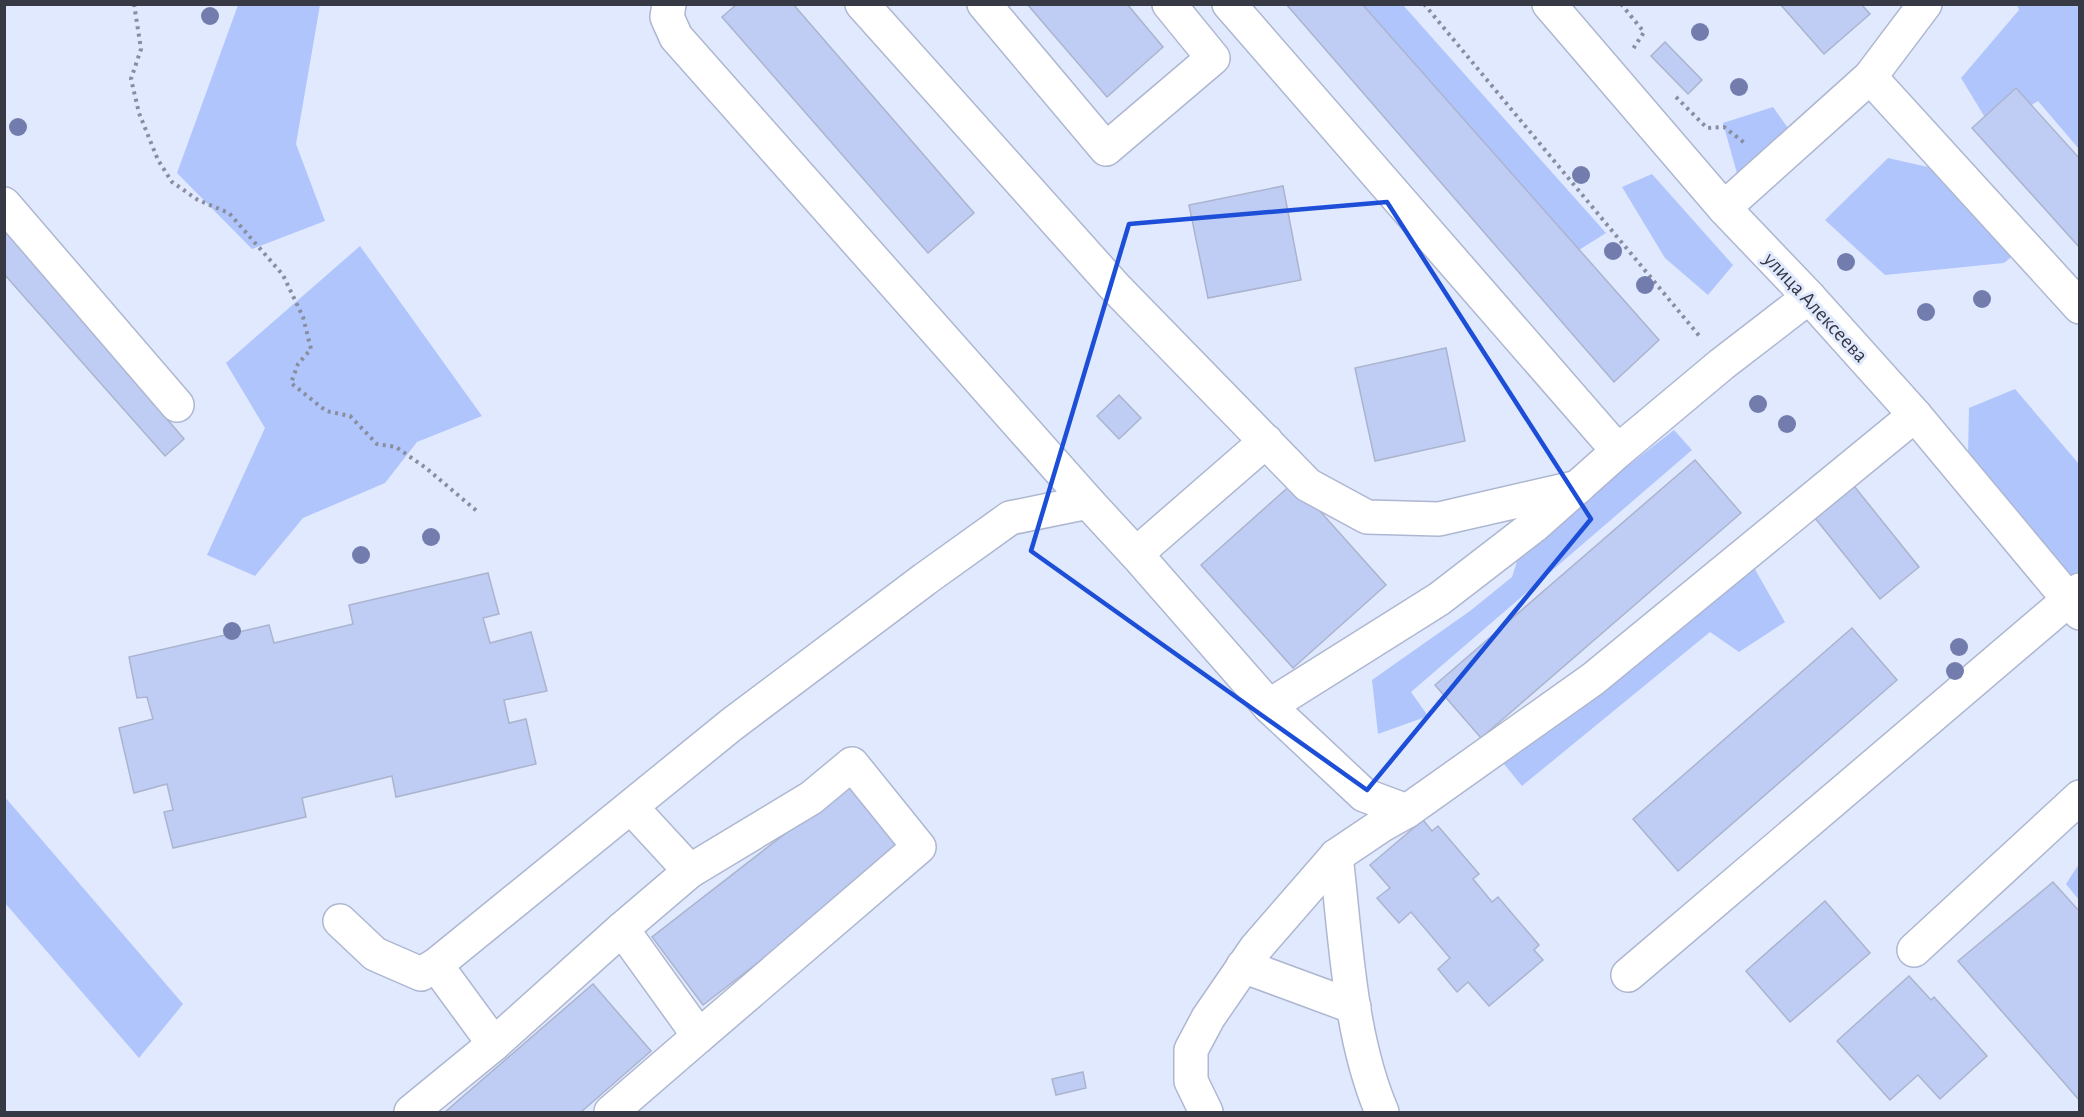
<svg xmlns="http://www.w3.org/2000/svg" width="2084" height="1117" font-family="'Alegreya Sans',sans-serif">
  <rect width="100%" height="100%" fill="#e1e9ff"/>
  <g fill="#b1c5fd">
    <polygon points="238,5 320,5 296,144 325,221 252,249 177,173"/>
    <polygon points="1362,5 1403,5 1606,233 1579,250"/>
    <polygon points="2017,5 2079,5 2079,149 2038,101 1992,129 1961,78 2019,10"/>
    <polygon points="1773,107 1788,128 1738,177 1723,123"/>
    <polygon points="1888,158 1950,172 2019,251 2004,263 1885,275 1825,220"/>
    <polygon points="1652,174 1733,265 1708,295 1665,258 1622,187"/>
    <polygon points="360,246 482,416 417,442 385,483 303,518 255,576 207,555 265,428 226,363"/>
    <polygon points="2015,389 2079,464 2079,573 2056,580 1968,453 1969,408"/>
    <polygon points="1674,430 1692,450 1411,692 1428,716 1378,734 1372,680 1470,611 1512,577 1521,549"/>
    <polygon points="1744,550 1785,622 1739,652 1710,632 1522,786 1499,758"/>
    <polygon points="4,796 183,1004 139,1058 5,903"/>
    <polygon points="2079,864 2079,900 2066,884"/>
  </g>
  <g fill="#bfcdf4" stroke="#abb4ce" stroke-width="1.5">
    <polygon points="737,4 793,4 974,213 928,253 722,17"/>
    <polygon points="1027,4 1127,4 1163,47 1107,97"/>
    <polygon points="1286,4 1362,4 1659,340 1614,382"/>
    <polygon points="1780,4 1861,4 1870,14 1824,54"/>
    <polygon points="1665,42 1702,80 1688,94 1651,56"/>
    <polygon points="2016,88 2080,159 2080,248 1972,128"/>
    <polygon points="1283,186 1301,280 1208,298 1189,205"/>
    <polygon points="4,227 184,439 165,456 4,274"/>
    <polygon points="1446,348 1465,441 1375,461 1355,368"/>
    <polygon points="1119,395 1141,418 1119,439 1097,416"/>
    <polygon points="1695,460 1741,513 1481,738 1435,685"/>
    <polygon points="1850,481 1919,567 1880,599 1811,513"/>
    <polygon points="1294,482 1386,585 1293,668 1201,565"/>
    <polygon points="488,573 499,614 483,618 490,643 531,632 547,691 504,700 509,723 526,719 536,764 396,797 392,776 302,798 306,817 173,848 164,812 173,810 167,784 134,793 119,728 153,719 147,697 137,698 129,657 269,625 274,643 353,624 349,605"/>
    <polygon points="1852,628 1897,680 1678,871 1633,819"/>
    <polygon points="858,777 910,845 703,1005 652,937"/>
    <polygon points="1423,820 1432,831 1438,826 1479,874 1473,879 1492,902 1498,897 1539,945 1534,950 1543,960 1489,1006 1468,982 1457,992 1438,969 1450,958 1411,912 1399,923 1377,898 1390,888 1370,865"/>
    <polygon points="2053,882 2080,912 2080,1101 1958,961"/>
    <polygon points="1825,901 1870,953 1790,1022 1746,971"/>
    <polygon points="1909,976 1931,1000 1934,997 1987,1056 1940,1099 1918,1075 1890,1100 1837,1041"/>
    <polygon points="593,984 651,1051 581,1112 445,1112"/>
    <polygon points="1083,1072 1086,1088 1056,1095 1052,1079"/>
  </g>
  <g fill="none" stroke-linecap="round" stroke-linejoin="round">
    <defs>
      <g id="minor">
        <polyline points="669,4 667,17 676,37 1088,502"/>
        <polyline points="862,4 1115,287 1308,485 1367,517 1439,519 1578,487"/>
        <polyline points="984,4 1106,149 1213,58 1169,4"/>
        <polyline points="1229,4 1618,451 1722,364 1809,297"/>
        <polyline points="1549,4 1724,208 1809,297 1915,415 2080,613"/>
        <polyline points="1870,77 1925,4"/>
        <polyline points="4,204 177,405"/>
        <polyline points="1724,208 1870,77 2080,307"/>
        <polyline points="1136,554 1266,441"/>
        <polyline points="1269,706 1439,599 1535,525 1618,451"/>
        <polyline points="631,807 690,871"/>
        <path d="M 1336,856 C 1346,940 1349,1035 1382,1112"/>
        <polyline points="340,921 375,954 421,974 436,965 731,725 925,579 1010,518 1088,502 1136,554 1269,706 1364,795 1407,811 1593,679 1915,415"/>
        <polyline points="1914,950 2080,797"/>
        <polyline points="436,965 494,1044"/>
        <polyline points="1243,966 1354,1007"/>
        <polyline points="1628,975 2080,590"/>
        <polyline points="411,1112 494,1044 622,929 690,871 811,798 852,764 919,847 699,1036"/>
        <polyline points="611,1112 699,1036 622,929"/>
        <polyline points="1206,1112 1191,1081 1191,1050 1208,1018 1256,948 1336,856 1382,825 1407,811"/>
      </g>
    </defs>
    <use href="#minor" stroke="#aeb7d1" stroke-width="36"/>
    <g stroke="#888e9e" stroke-width="4" stroke-dasharray="3 4.5" stroke-linecap="butt">
      <polyline points="134,4 141,49 131,79 139,113 158,160 172,182 198,200 229,213 283,275 303,317 311,349 298,364 291,383 326,411 350,416 377,444 396,447 426,468 478,512"/>
      <polyline points="1424,4 1701,338"/>
      <polyline points="1621,4 1644,32 1633,49"/>
      <polyline points="1676,97 1707,128 1724,127 1746,144"/>
    </g>
    <use href="#minor" stroke="#fff" stroke-width="33"/>
  </g>
  <g fill="#727dae">
    <circle cx="210" cy="16" r="9"/>
    <circle cx="1700" cy="32" r="9"/>
    <circle cx="1739" cy="87" r="9"/>
    <circle cx="18" cy="127" r="9"/>
    <circle cx="1581" cy="175" r="9"/>
    <circle cx="1613" cy="251" r="9"/>
    <circle cx="1846" cy="262" r="9"/>
    <circle cx="1645" cy="285" r="9"/>
    <circle cx="1982" cy="299" r="9"/>
    <circle cx="1926" cy="312" r="9"/>
    <circle cx="1758" cy="404" r="9"/>
    <circle cx="1787" cy="424" r="9"/>
    <circle cx="431" cy="537" r="9"/>
    <circle cx="361" cy="555" r="9"/>
    <circle cx="232" cy="631" r="9"/>
    <circle cx="1959" cy="647" r="9"/>
    <circle cx="1955" cy="671" r="9"/>
  </g>
  <path fill="none" stroke="#1d4ed8" stroke-width="4.5" stroke-linejoin="round" d="M 1387,202 L 1591,519 L 1367,790 L 1031,551 L 1129,224 Z"/>
  <g text-anchor="middle" stroke-width="6" stroke-linejoin="round" paint-order="stroke">
    <g font-size="21" fill="#373a45" stroke="#e1e9ff">
      <text transform="translate(1816 307) rotate(47)" y="7">улица Алексеева</text>
    </g>
  </g>
  <rect width="2084" height="1117" fill="none" stroke="#373a45" stroke-width="12"/>
</svg>
